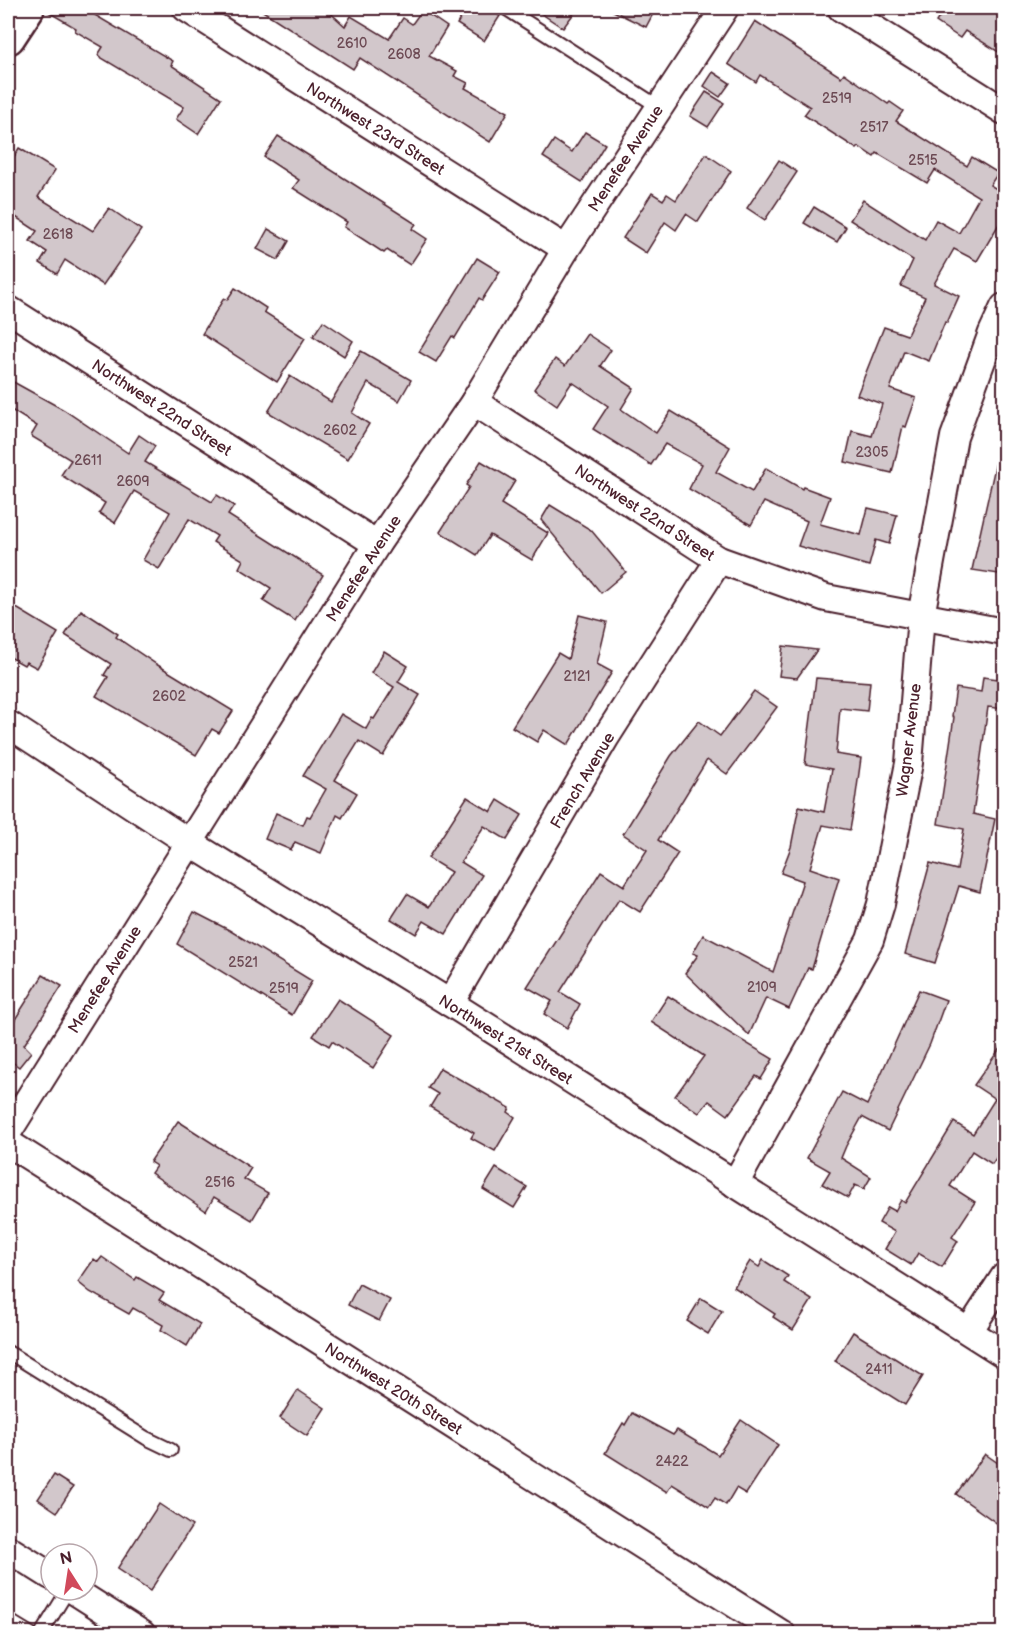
<svg xmlns="http://www.w3.org/2000/svg" width="1012" height="1641" font-family="'Balsamiq Sans',sans-serif">
  <rect width="100%" height="100%" fill="#fff"/>
  <filter id="ink" filterUnits="userSpaceOnUse"><feTurbulence type="fractalNoise" baseFrequency=".0167" numOctaves="2"/><feDisplacementMap in="SourceGraphic" scale="12" xChannelSelector="R" yChannelSelector="G"/><feConvolveMatrix kernelMatrix="1 2 1 2 8 2 1 2 1" color-interpolation-filters="sRGB"/></filter>
  <g filter="url(#ink)">
    <g fill="#d2c7cb" stroke="#4a1f2b" stroke-width="1.5">
      <polygon points="45,8 83,8 173,61 171,65 221,98 198,134 176,119 184,107 100,57 98,55 103,47 75,31 76,28 45,10"/>
      <polygon points="258,8 325,8 345,26 351,16 389,39 403,18 412,24 422,10 447,27 429,56 457,71 454,76 468,83 465,88 508,112 490,142 360,58 353,69"/>
      <polygon points="467,8 487,8 500,16 484,41 457,24"/>
      <polygon points="533,8 578,8 563,28"/>
      <polygon points="607,8 656,8 646,27"/>
      <polygon points="945,8 1005,8 1005,56 965,31 960,38 936,22"/>
      <polygon points="755,21 841,77 844,73 888,104 890,102 903,111 896,121 967,166 972,157 998,173 990,185 1005,194 1005,214 977,261 954,249 934,284 959,296 947,323 945,322 929,361 904,351 890,389 916,398 906,427 903,426 892,473 845,462 852,431 872,436 882,404 857,395 884,327 907,335 925,297 901,286 913,260 850,220 863,200 925,240 936,220 959,233 979,197 935,170 927,183 877,153 874,157 859,147 857,149 804,115 810,107 760,75 756,82 728,64"/>
      <polygon points="713,72 730,83 720,97 704,86"/>
      <polygon points="706,92 724,103 708,127 690,116"/>
      <polygon points="585,132 605,144 582,182 543,157 554,140 572,152"/>
      <polygon points="278,136 416,224 412,229 427,239 410,265 387,250 384,253 344,227 347,222 293,188 299,180 264,157"/>
      <polygon points="19,148 55,170 38,197 93,231 109,208 141,230 103,285 65,260 57,274 40,263 47,252 30,241 37,231 8,212 8,167"/>
      <polygon points="706,154 731,171 698,222 686,214 676,230 665,222 646,253 623,238 652,193 663,200 667,194 676,200"/>
      <polygon points="779,160 797,172 765,220 747,208"/>
      <polygon points="814,207 846,227 837,242 804,223"/>
      <polygon points="268,229 289,241 278,260 257,249"/>
      <polygon points="477,258 500,272 482,300 479,298 455,338 452,336 436,362 419,352"/>
      <polygon points="235,288 266,308 264,312 305,338 277,382 202,334 224,298 227,300"/>
      <polygon points="323,321 353,341 344,356 313,336"/>
      <polygon points="587,334 611,350 600,366 634,388 621,409 656,433 671,411 730,447 716,472 752,492 766,468 802,489 803,487 830,497 820,524 861,535 868,508 897,515 889,544 876,540 869,566 798,546 807,521 764,502 751,525 689,489 702,464 665,444 651,465 593,429 608,406 572,382 557,405 534,389 555,359 565,366"/>
      <polygon points="361,351 411,380 399,401 368,383 352,413 369,424 348,459 268,412 290,376 331,402"/>
      <polygon points="8,379 64,410 128,453 139,435 155,446 145,462 212,502 217,495 234,506 228,515 323,575 295,621 263,601 271,588 239,568 243,560 213,542 217,536 189,519 159,569 143,560 170,512 134,491 115,523 99,513 105,503 61,475 71,460 31,436 37,426 8,408"/>
      <polygon points="998,453 1005,454 1005,575 972,570"/>
      <polygon points="481,461 515,481 501,504 548,533 532,560 490,535 477,555 440,532 469,487 466,485"/>
      <polygon points="550,505 591,530 626,572 601,593 541,520"/>
      <polygon points="8,603 58,633 37,668 26,662 24,665 8,656"/>
      <polygon points="81,610 118,634 116,637 156,664 233,711 219,733 212,729 196,755 96,696 108,677 104,675 111,664 65,635"/>
      <polygon points="579,615 607,622 597,664 612,672 568,745 544,730 537,742 512,727 558,653 568,659"/>
      <polygon points="783,646 817,650 797,678 779,676"/>
      <polygon points="384,651 408,666 398,682 420,695 383,756 359,741 335,780 357,793 342,818 337,815 321,853 295,842 291,850 265,839 276,813 303,825 307,816 310,817 326,789 303,776 341,714 366,729 372,718 374,719 394,687 371,673"/>
      <polygon points="983,677 1005,680 1005,709 988,707 973,814 995,819 980,892 959,886 935,963 905,954 930,863 957,870 964,829 938,824 954,717 952,716 956,688 981,692"/>
      <polygon points="816,678 870,682 867,711 840,708 836,754 861,758 855,802 850,830 823,825 810,868 839,878 812,969 808,968 789,1009 766,998 749,1035 685,973 698,955 693,953 703,935 773,972 803,881 781,873 791,847 799,806 824,812 832,769 805,764"/>
      <polygon points="754,691 777,707 727,774 707,760 658,840 678,853 640,912 619,899 560,992 580,1004 567,1028 544,1014 552,1001 527,987 601,871 624,886 647,850 623,834 671,756 699,721 720,736"/>
      <polygon points="467,797 491,812 498,800 522,815 507,840 484,826 461,862 482,875 446,934 424,921 416,934 391,919 407,894 429,907 451,872 428,858"/>
      <polygon points="194,912 229,930 312,981 292,1015 177,944"/>
      <polygon points="43,975 62,986 24,1045 31,1052 19,1067 11,1061 8,1066 8,1015 14,1021"/>
      <polygon points="919,990 946,1000 930,1044 888,1131 862,1117 846,1146 841,1158 871,1177 864,1189 855,1185 848,1198 822,1184 830,1171 807,1158 842,1092 867,1105"/>
      <polygon points="668,996 773,1059 761,1079 756,1076 728,1115 709,1101 699,1113 675,1096 704,1056 651,1022"/>
      <polygon points="338,999 394,1035 373,1068 332,1041 329,1046 313,1036"/>
      <polygon points="1005,1041 1005,1145 992,1164 972,1151 950,1186 975,1202 952,1237 958,1241 942,1267 918,1253 911,1265 885,1249 895,1232 879,1223 888,1207 895,1211 901,1200 905,1203 954,1122 973,1134 995,1099 974,1085"/>
      <polygon points="440,1068 510,1108 508,1112 515,1117 495,1151 471,1138 474,1133 430,1107 438,1094 428,1088"/>
      <polygon points="178,1121 251,1168 244,1179 268,1193 252,1220 214,1197 206,1211 151,1173 156,1166 150,1162"/>
      <polygon points="496,1168 527,1187 514,1208 483,1189"/>
      <polygon points="102,1257 135,1280 137,1277 164,1293 159,1300 200,1324 187,1346 161,1330 163,1325 133,1308 129,1314 90,1292 78,1282 94,1259 98,1262"/>
      <polygon points="763,1260 788,1276 784,1282 812,1300 793,1330 773,1317 775,1314 734,1287 750,1261 759,1267"/>
      <polygon points="359,1284 390,1300 379,1321 348,1305"/>
      <polygon points="701,1298 722,1311 708,1334 687,1321"/>
      <polygon points="853,1332 923,1376 905,1405 835,1361"/>
      <polygon points="298,1390 325,1408 307,1436 280,1418"/>
      <polygon points="632,1413 673,1435 677,1430 718,1455 741,1420 778,1445 746,1494 736,1488 726,1505 715,1498 709,1507 672,1484 667,1492 605,1453 623,1423 625,1425"/>
      <polygon points="985,1454 1005,1468 1005,1529 956,1494"/>
      <polygon points="54,1475 73,1487 57,1512 38,1499"/>
      <polygon points="159,1504 192,1526 150,1591 117,1569"/>
    </g>
    <g fill="none" stroke-linecap="round" stroke-linejoin="round">
      <defs>
        <g id="service">
          <polyline points="505,8 659,107"/>
          <polyline points="8,1352 146,1438 171,1450"/>
          <polyline points="8,1620 31,1634"/>
          <polyline points="41,1634 68,1590"/>
        </g>
        <g id="minor">
          <polyline points="186,8 566,249"/>
          <polyline points="841,8 1004,111"/>
          <polyline points="8,309 377,544"/>
          <polyline points="474,402 719,560 826,598 1004,632"/>
          <polyline points="8,724 190,843 450,1003 1004,1354"/>
          <polyline points="450,1003 606,737 719,560"/>
          <polyline points="8,1132 377,544 474,402 566,249 725,8"/>
          <polyline points="8,1143 782,1634"/>
          <polyline points="735,1184 870,940 881,904 909,763 921,616 954,437 992,333 1004,307"/>
          <polyline points="969,1331 1004,1277"/>
          <polyline points="8,1549 51,1576"/>
          <polyline points="73,1590 142,1634"/>
        </g>
        <polyline id="secondary" points="8,37 27,8"/>
      </defs>
      <use href="#service" stroke="#4a1f2b" stroke-width="16"/>
      <use href="#minor" stroke="#4a1f2b" stroke-width="30"/>
      <use href="#secondary" stroke="#4a1f2b" stroke-width="38"/>
      <use href="#service" stroke="#fff" stroke-width="12"/>
      <use href="#minor" stroke="#fff" stroke-width="26"/>
      <use href="#secondary" stroke="#fff" stroke-width="33"/>
    </g>
  </g>
  <g text-anchor="middle" stroke-width="4.5" stroke-linejoin="round" paint-order="stroke">
    <g font-size="14" fill="#6c4953">
      <text x="352" y="48">2610</text>
      <text x="404" y="59">2608</text>
      <text x="837" y="103">2519</text>
      <text x="874" y="132">2517</text>
      <text x="923" y="165">2515</text>
      <text x="58" y="239">2618</text>
      <text x="340" y="435">2602</text>
      <text x="872" y="457">2305</text>
      <text x="88" y="465">2611</text>
      <text x="133" y="486">2609</text>
      <text x="577" y="681">2121</text>
      <text x="169" y="701">2602</text>
      <text x="243" y="967">2521</text>
      <text x="762" y="992">2109</text>
      <text x="284" y="993">2519</text>
      <text x="220" y="1187">2516</text>
      <text x="879" y="1374">2411</text>
      <text x="672" y="1466">2422</text>
    </g>
    <g font-size="16" fill="#4a1f2b" stroke="#fff">
      <text transform="translate(376 128) rotate(32)" y="6">Northwest 23rd Street</text>
      <text transform="translate(625 158) rotate(-57)" y="6">Menefee Avenue</text>
      <text transform="translate(162 407) rotate(33)" y="6">Northwest 22nd Street</text>
      <text transform="translate(645 512) rotate(33)" y="6">Northwest 22nd Street</text>
      <text transform="translate(363 568) rotate(-57)" y="6">Menefee Avenue</text>
      <text transform="translate(908 740) rotate(-83)" y="6">Wagner Avenue</text>
      <text transform="translate(582 780) rotate(-59)" y="6">French Avenue</text>
      <text transform="translate(104 979) rotate(-58)" y="6">Menefee Avenue</text>
      <text transform="translate(506 1039) rotate(32)" y="6">Northwest 21st Street</text>
      <text transform="translate(394 1388) rotate(32)" y="6">Northwest 20th Street</text>
    </g>
  </g>
  <rect width="1012" height="1641" fill="none" stroke="#fff" stroke-width="30"/>
  <rect x="15" y="15" width="982" height="1611" fill="none" stroke="#4a1f2b" stroke-width="2" filter="url(#ink)"/>
  <g transform="translate(69 1572) rotate(348)"><circle r="28" fill="#ffffff" stroke="#b7a5aa" stroke-width="1.5"/>
  <path d="M0-4.5L10 22L0 15L-10 22Z" fill="#d1495b"/>
  <text y="-9" font-size="16" font-weight="bold" text-anchor="middle" fill="#4a1f2b">N</text>
  </g>
</svg>
